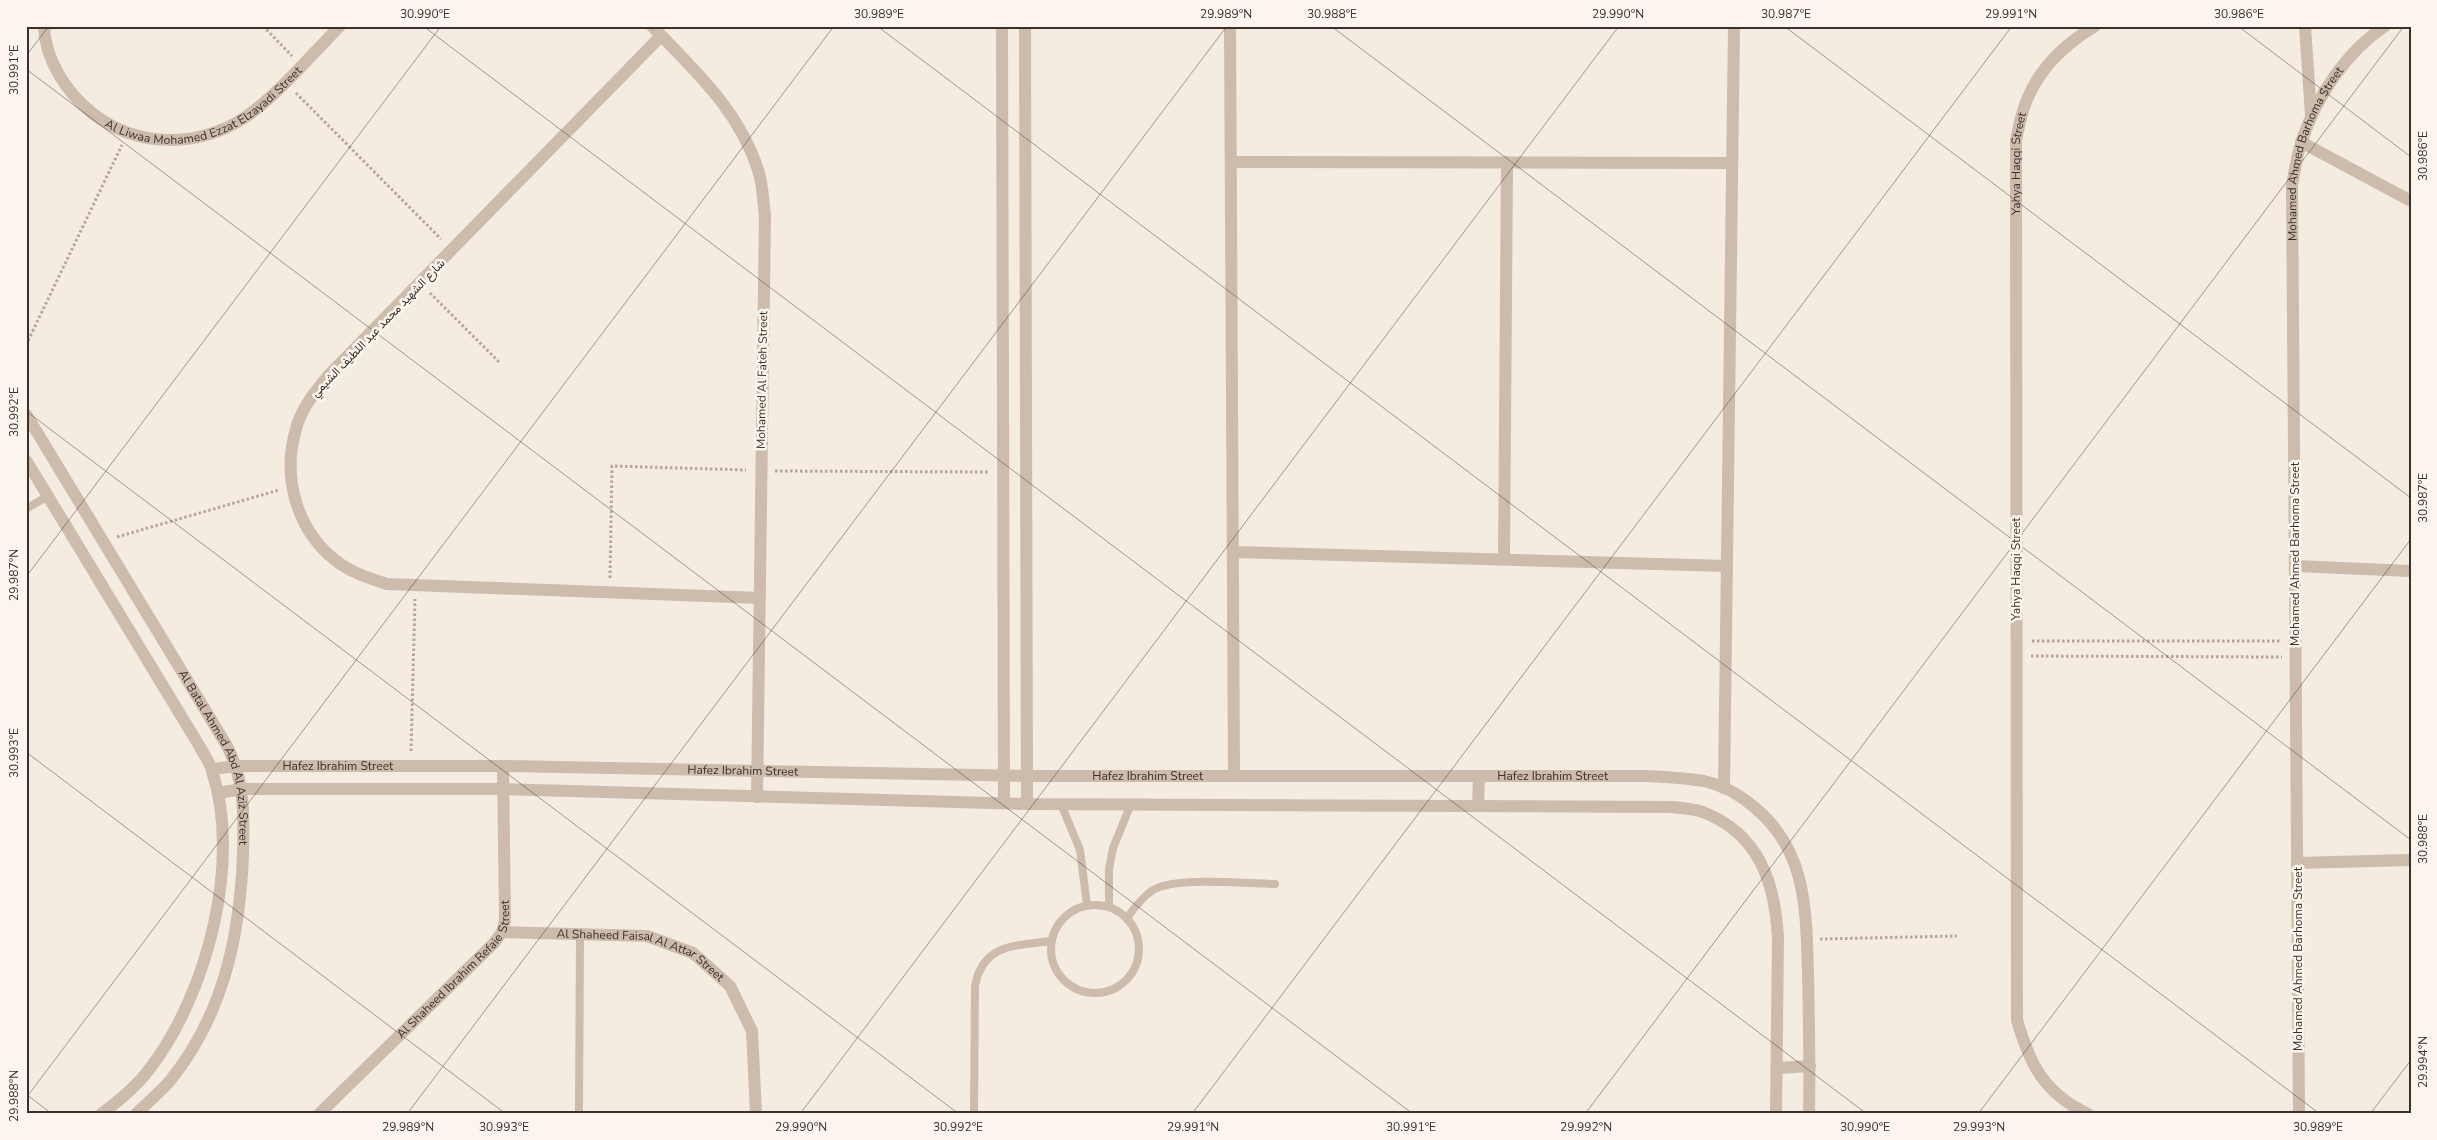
<svg xmlns="http://www.w3.org/2000/svg" width="2437" height="1140" font-family="'Nunito Sans',Vazirmatn,sans-serif">
  <rect width="100%" height="100%" fill="#f4ebe1"/>
  <g fill="none" stroke-linecap="round" stroke-linejoin="round">
    <g stroke="#b9a596" stroke-width="3" stroke-dasharray="2.5 2.5" stroke-linecap="butt">
      <polyline points="263,26 292,56"/>
      <polyline points="296,93 441,239"/>
      <polyline points="430,293 500,363"/>
      <polyline points="26,345 122,145"/>
      <polyline points="775,471 989,472"/>
      <polyline points="117,537 279,490"/>
      <polyline points="610,578 612,466 746,470"/>
      <polyline points="2032,641 2281,641"/>
      <polyline points="2031,656 2282,657"/>
      <polyline points="411,751 415,599"/>
      <polyline points="1820,939 1957,936"/>
    </g>
    <g stroke="#cdbbac" stroke-width="8">
      <polyline points="26,509 48,496"/>
      <polyline points="1061,804 1080,850 1087,905"/>
      <circle cx="1095" cy="949" r="44"/>
      <polyline points="1109,907 1109,869 1113,848 1131,804"/>
      <path d="M 1127,918 C 1134,908 1142,897 1153,890 C 1175,876 1247,884 1275,884"/>
      <polyline points="579,1114 580,935"/>
      <path d="M 974,1114 L 975,986 C 983,943 1016,946 1051,941"/>
    </g>
    <g stroke="#cdbbac" stroke-width="12">
      <path id="s1" d="M 44,26 C 45,60 67,93 92,113 C 137,148 197,148 244,118 C 275,98 313,53 340,26"/>
      <path d="M 652,26 C 694,70 739,110 758,170 C 763,184 763,201 765,216 L 757,797"/>
      <polyline points="1002,26 1004,803"/>
      <polyline points="1025,26 1027,804"/>
      <polyline points="1230,26 1234,776"/>
      <polyline points="2305,26 2311,115"/>
      <path d="M 661,36 L 327,377 C 315,392 301,409 296,429 C 282,476 296,529 335,560 C 350,572 368,578 387,584 L 759,598"/>
      <polyline points="2301,142 2411,201"/>
      <polyline points="1231,162 1730,163"/>
      <path id="s2" d="M 26,414 L 227,746 C 245,781 244,816 243,854 C 240,937 223,1016 169,1082 C 159,1093 147,1103 136,1114"/>
      <path d="M 26,460 L 200,747 C 204,755 210,762 212,771 C 242,861 207,993 151,1067 C 138,1085 119,1101 101,1114"/>
      <polyline points="1233,552 1726,566"/>
      <polyline points="1504,559 1507,162"/>
      <polyline points="2295,566 2411,571"/>
      <path id="s3" d="M 212,769 L 237,766 L 503,766 L 1027,776 L 1647,776 C 1666,777 1685,778 1704,781 C 1722,785 1740,795 1754,807 C 1807,850 1806,910 1808,973 C 1809,1020 1810,1067 1809,1114"/>
      <polyline points="1724,788 1734,26"/>
      <path d="M 218,793 L 242,789 L 502,789 L 1027,804 L 1672,807 C 1682,808 1694,809 1703,812 C 1759,834 1775,882 1778,938 L 1776,1114"/>
      <polyline points="1478,806 1479,776"/>
      <polyline points="2297,863 2411,860"/>
      <path id="s4" d="M 502,932 L 647,936 L 693,953 L 730,986 L 752,1031 L 756,1114"/>
      <polyline points="1777,1068 1810,1066"/>
      <path id="s5" d="M 319,1114 L 494,943 L 502,932 L 505,921 L 503,766"/>
      <path id="s6" d="M 2088,1114 C 2044,1093 2030,1065 2017,1020 L 2016,140 C 2019,127 2021,114 2026,102 C 2039,68 2065,44 2095,26"/>
      <path id="s7" d="M 2299,1114 L 2292,185 C 2295,170 2297,154 2302,140 C 2317,96 2346,52 2385,26"/>
    </g>
  </g>
  <path fill="none" stroke="#3b302b" stroke-width="1" stroke-opacity="0.45" d="M 423,26 L 1867,1114M 877,26 L 2320,1114M 1331,26 L 2411,840M 1784,26 L 2411,498M 2238,26 L 2411,157M 26,56 L 49,26M 26,69 L 1413,1114M 26,411 L 959,1114M 26,577 L 441,26M 26,752 L 506,1114M 26,1094 L 52,1114M 26,1098 L 834,26M 407,1114 L 1227,26M 800,1114 L 1619,26M 1192,1114 L 2012,26M 1585,1114 L 2404,26M 1978,1114 L 2411,539M 2370,1114 L 2411,1060"/>
  <g text-anchor="middle" stroke-width="5" stroke-linejoin="round" paint-order="stroke">
    <g font-size="12" fill="#3b302b" stroke="#fbf5ee">
      <text dy="4" stroke="none"><textPath href="#s1" startOffset="229">Al Liwaa Mohamed Ezzat Elzayadi Street</textPath></text>
      <text dy="4" stroke="none"><textPath href="#s7" startOffset="965">Mohamed Ahmed Barhoma Street</textPath></text>
      <text dy="4" stroke="none"><textPath href="#s6" startOffset="979">Yahya Haqqi Street</textPath></text>
      <text transform="translate(378 328) rotate(-46)" y="4">شارع الشهيد محمد عبد اللطيف الشيمي</text>
      <text transform="translate(762 380) rotate(-89)" y="4">Mohamed Al Fateh Street</text>
      <text transform="translate(2295 554) rotate(-90)" y="4">Mohamed Ahmed Barhoma Street</text>
      <text transform="translate(2016 569) rotate(-90)" y="4">Yahya Haqqi Street</text>
      <text dy="4" stroke="none"><textPath href="#s2" startOffset="395">Al Batal Ahmed Abd Al Aziz Street</textPath></text>
      <text dy="4" stroke="none"><textPath href="#s3" startOffset="126">Hafez Ibrahim Street</textPath></text>
      <text dy="4" stroke="none"><textPath href="#s3" startOffset="531">Hafez Ibrahim Street</textPath></text>
      <text dy="4" stroke="none"><textPath href="#s3" startOffset="936">Hafez Ibrahim Street</textPath></text>
      <text dy="4" stroke="none"><textPath href="#s3" startOffset="1341">Hafez Ibrahim Street</textPath></text>
      <text dy="4" stroke="none"><textPath href="#s4" startOffset="144">Al Shaheed Faisal Al Attar Street</textPath></text>
      <text transform="translate(2298 959) rotate(-90)" y="4">Mohamed Ahmed Barhoma Street</text>
      <text dy="4" stroke="none"><textPath href="#s5" startOffset="201">Al Shaheed Ibrahim Refaie Street</textPath></text>
    </g>
  </g>
  <rect width="2437" height="1140" fill="none" stroke="#fbf5ee" stroke-width="55"/>
  <rect x="28" y="28" width="2382" height="1084" fill="none" stroke="#3b302b" stroke-width="2"/>
  <g font-size="12" text-anchor="middle" fill="#3b302b">
    <text x="425" y="18">30.990°E</text>
    <text x="879" y="18">30.989°E</text>
    <text x="1226" y="18">29.989°N</text>
    <text x="1332" y="18">30.988°E</text>
    <text x="1618" y="18">29.990°N</text>
    <text x="1786" y="18">30.987°E</text>
    <text x="2011" y="18">29.991°N</text>
    <text x="2239" y="18">30.986°E</text>
    <text transform="translate(14 70) rotate(-90)" y="4">30.991°E</text>
    <text transform="translate(2423 156) rotate(-90)" y="4">30.986°E</text>
    <text transform="translate(14 412) rotate(-90)" y="4">30.992°E</text>
    <text transform="translate(2423 498) rotate(-90)" y="4">30.987°E</text>
    <text transform="translate(14 575) rotate(-90)" y="4">29.987°N</text>
    <text transform="translate(14 753) rotate(-90)" y="4">30.993°E</text>
    <text transform="translate(2423 839) rotate(-90)" y="4">30.988°E</text>
    <text transform="translate(2423 1062) rotate(-90)" y="4">29.994°N</text>
    <text transform="translate(14 1096) rotate(-90)" y="4">29.988°N</text>
    <text x="408" y="1131">29.989°N</text>
    <text x="504" y="1131">30.993°E</text>
    <text x="801" y="1131">29.990°N</text>
    <text x="958" y="1131">30.992°E</text>
    <text x="1193" y="1131">29.991°N</text>
    <text x="1411" y="1131">30.991°E</text>
    <text x="1586" y="1131">29.992°N</text>
    <text x="1865" y="1131">30.990°E</text>
    <text x="1979" y="1131">29.993°N</text>
    <text x="2318" y="1131">30.989°E</text>
  </g>
</svg>
